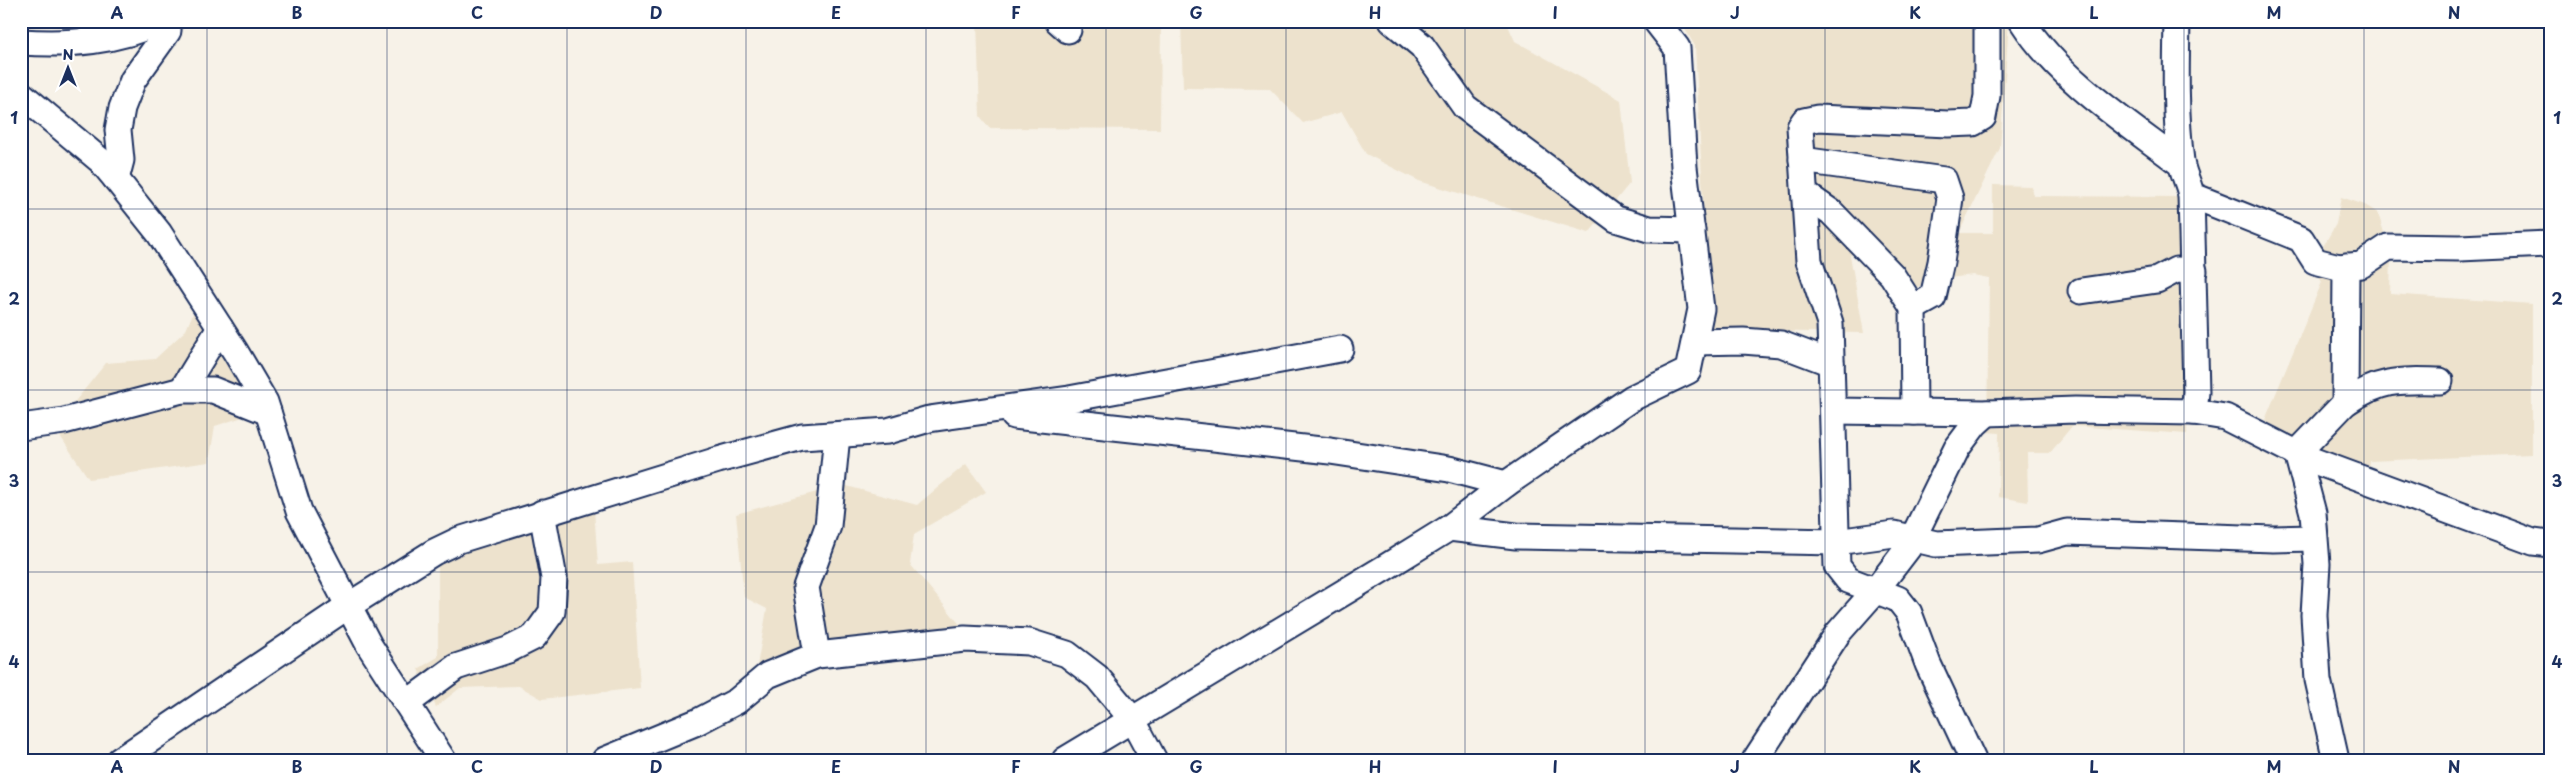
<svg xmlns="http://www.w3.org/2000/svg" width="2571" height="781" font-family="'Playpen Sans',sans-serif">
  <rect width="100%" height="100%" fill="#f7f2e8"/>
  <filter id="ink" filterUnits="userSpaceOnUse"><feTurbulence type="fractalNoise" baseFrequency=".02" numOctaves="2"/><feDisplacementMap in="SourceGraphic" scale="10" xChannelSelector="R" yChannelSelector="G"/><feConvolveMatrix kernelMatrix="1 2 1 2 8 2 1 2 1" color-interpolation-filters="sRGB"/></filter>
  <g filter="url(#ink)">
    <g fill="#ede2cd">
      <polygon points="977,21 1161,21 1160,129 989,128 980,116"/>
      <polygon points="1181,21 1506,21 1515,41 1621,100 1630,183 1589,233 1419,181 1366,154 1342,112 1303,123 1270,89 1183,88"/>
      <polygon points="1680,21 2009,21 2000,148 1959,233 1993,233 1993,185 2032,186 2033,196 2185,197 2187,434 2072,426 2050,453 2027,453 2028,502 1998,497 1999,433 1987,432 1989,278 1973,275 1949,278 1890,294 1862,252 1850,255 1864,333 1710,330 1695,46"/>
      <polygon points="2341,197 2365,205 2378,213 2391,256 2390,294 2532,304 2532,454 2369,461 2368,470 2293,443 2265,420 2322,282 2305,256 2321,250 2336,224"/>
      <polygon points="194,311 255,413 215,426 209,462 89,479 58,433 68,410 106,363 155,359 186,330"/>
      <polygon points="966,464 986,492 914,534 910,564 966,632 836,643 757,666 767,609 744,597 736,514 843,485 917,505"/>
      <polygon points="594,509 598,565 632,562 640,688 542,699 519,686 460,688 436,707 418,669 438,657 438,560"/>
    </g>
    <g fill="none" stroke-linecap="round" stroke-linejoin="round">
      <defs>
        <g id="minor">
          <polyline points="1058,21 1068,30"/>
          <polyline points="1392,21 1422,46 1465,107 1616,219 1649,229 1692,230"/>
          <path d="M 2022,21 C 2060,80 2126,122 2181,164"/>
          <path d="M 2177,21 C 2176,68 2175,115 2181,161 C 2182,172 2189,183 2191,195 L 2196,392 L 2194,412"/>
          <path d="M 21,42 C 69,45 117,42 161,21"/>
          <polyline points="21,94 101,161 116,179 159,233 235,351 265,402 299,511 312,536 369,645 443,760"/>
          <polyline points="1802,160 1944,180 1950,198 1941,262 1933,297 1913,308"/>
          <polyline points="116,179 121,160 118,130 122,108 133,80 168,31 168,21"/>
          <polyline points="1805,194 1831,212 1862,244 1892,275 1913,308 1914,412"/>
          <polyline points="2191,195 2301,239 2315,261 2339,267 2361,265 2388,247 2460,248 2550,244"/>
          <polyline points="2081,291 2157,280 2176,270 2194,271"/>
          <polyline points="1695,342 1743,341 1781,344 1831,363"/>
          <polyline points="182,390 220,328"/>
          <path d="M 2345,403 C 2380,379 2399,380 2440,381"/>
          <polyline points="1833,411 1987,413 2075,410 2194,412 2225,417 2306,458 2533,542 2550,544"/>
          <polyline points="1014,416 1330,451 1449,469 1506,484"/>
          <polyline points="21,427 64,421 182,390 213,390 268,412"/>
          <polyline points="1449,528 1516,536 1836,542 1894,534 1936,544 2038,540 2067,532 2273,539 2314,538"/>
          <polyline points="817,655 806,587 828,526 837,435"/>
          <polyline points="407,703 456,667 508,650 534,637 552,612 554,578 542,513"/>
          <polyline points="120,760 348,606 434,552 459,540 718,460 802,437 888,431 929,419 1069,399 1340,349"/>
          <polyline points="605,760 697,722 737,701 768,675 817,655 965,639 1029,642 1067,654 1097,677 1132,719 1154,760"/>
          <polyline points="1065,760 1386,567 1449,528 1506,484 1632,398 1688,371 1701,309 1684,167 1677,48 1656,21"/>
          <polyline points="1755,760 1838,633 1875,591 1908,548 1957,448 1975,424 1987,413"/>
          <polyline points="1973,760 1928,664 1909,613 1898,599 1848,580 1837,566 1830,323 1809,261 1800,127 1804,121 1818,118 1948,124 1973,123 1983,117 1987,96 1987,21"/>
          <polyline points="2336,760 2318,680 2314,615 2317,564 2313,513 2297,453 2345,403 2346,266"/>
        </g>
      </defs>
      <use href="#minor" stroke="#1b2f5e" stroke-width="29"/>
      <use href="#minor" stroke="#fff" stroke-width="25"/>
    </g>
  </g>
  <path fill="none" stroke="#1b2f5e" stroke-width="1" stroke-opacity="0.55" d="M 207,21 L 207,760M 387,21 L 387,760M 567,21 L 567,760M 746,21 L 746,760M 926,21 L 926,760M 1106,21 L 1106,760M 1286,21 L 1286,760M 1465,21 L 1465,760M 1645,21 L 1645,760M 1825,21 L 1825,760M 2004,21 L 2004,760M 2184,21 L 2184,760M 2364,21 L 2364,760M 21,209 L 2550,209M 21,390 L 2550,390M 21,572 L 2550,572"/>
  <rect width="2571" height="781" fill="none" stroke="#fff" stroke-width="55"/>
  <g transform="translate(68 68)" stroke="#ffffff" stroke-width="4" paint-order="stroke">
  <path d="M0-4L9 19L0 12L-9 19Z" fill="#1b2f5e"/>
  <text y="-8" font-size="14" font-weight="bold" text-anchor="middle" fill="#1b2f5e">N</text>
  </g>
  <rect x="28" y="28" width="2516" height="726" fill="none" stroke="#1b2f5e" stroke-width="2"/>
  <g font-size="16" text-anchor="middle" font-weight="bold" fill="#1b2f5e">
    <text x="117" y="19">A</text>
    <text x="297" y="19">B</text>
    <text x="477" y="19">C</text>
    <text x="656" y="19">D</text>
    <text x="836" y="19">E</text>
    <text x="1016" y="19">F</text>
    <text x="1196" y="19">G</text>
    <text x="1375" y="19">H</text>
    <text x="1555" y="19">I</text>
    <text x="1735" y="19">J</text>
    <text x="1915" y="19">K</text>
    <text x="2094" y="19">L</text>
    <text x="2274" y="19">M</text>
    <text x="2454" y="19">N</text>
    <text x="14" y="124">1</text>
    <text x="2557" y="124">1</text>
    <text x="14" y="305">2</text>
    <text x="2557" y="305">2</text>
    <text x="14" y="487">3</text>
    <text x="2557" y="487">3</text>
    <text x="14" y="668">4</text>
    <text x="2557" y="668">4</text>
    <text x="117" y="773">A</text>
    <text x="297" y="773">B</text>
    <text x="477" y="773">C</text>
    <text x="656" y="773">D</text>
    <text x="836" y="773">E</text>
    <text x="1016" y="773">F</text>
    <text x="1196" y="773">G</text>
    <text x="1375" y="773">H</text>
    <text x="1555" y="773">I</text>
    <text x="1735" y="773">J</text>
    <text x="1915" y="773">K</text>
    <text x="2094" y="773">L</text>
    <text x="2274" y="773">M</text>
    <text x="2454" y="773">N</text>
  </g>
</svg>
